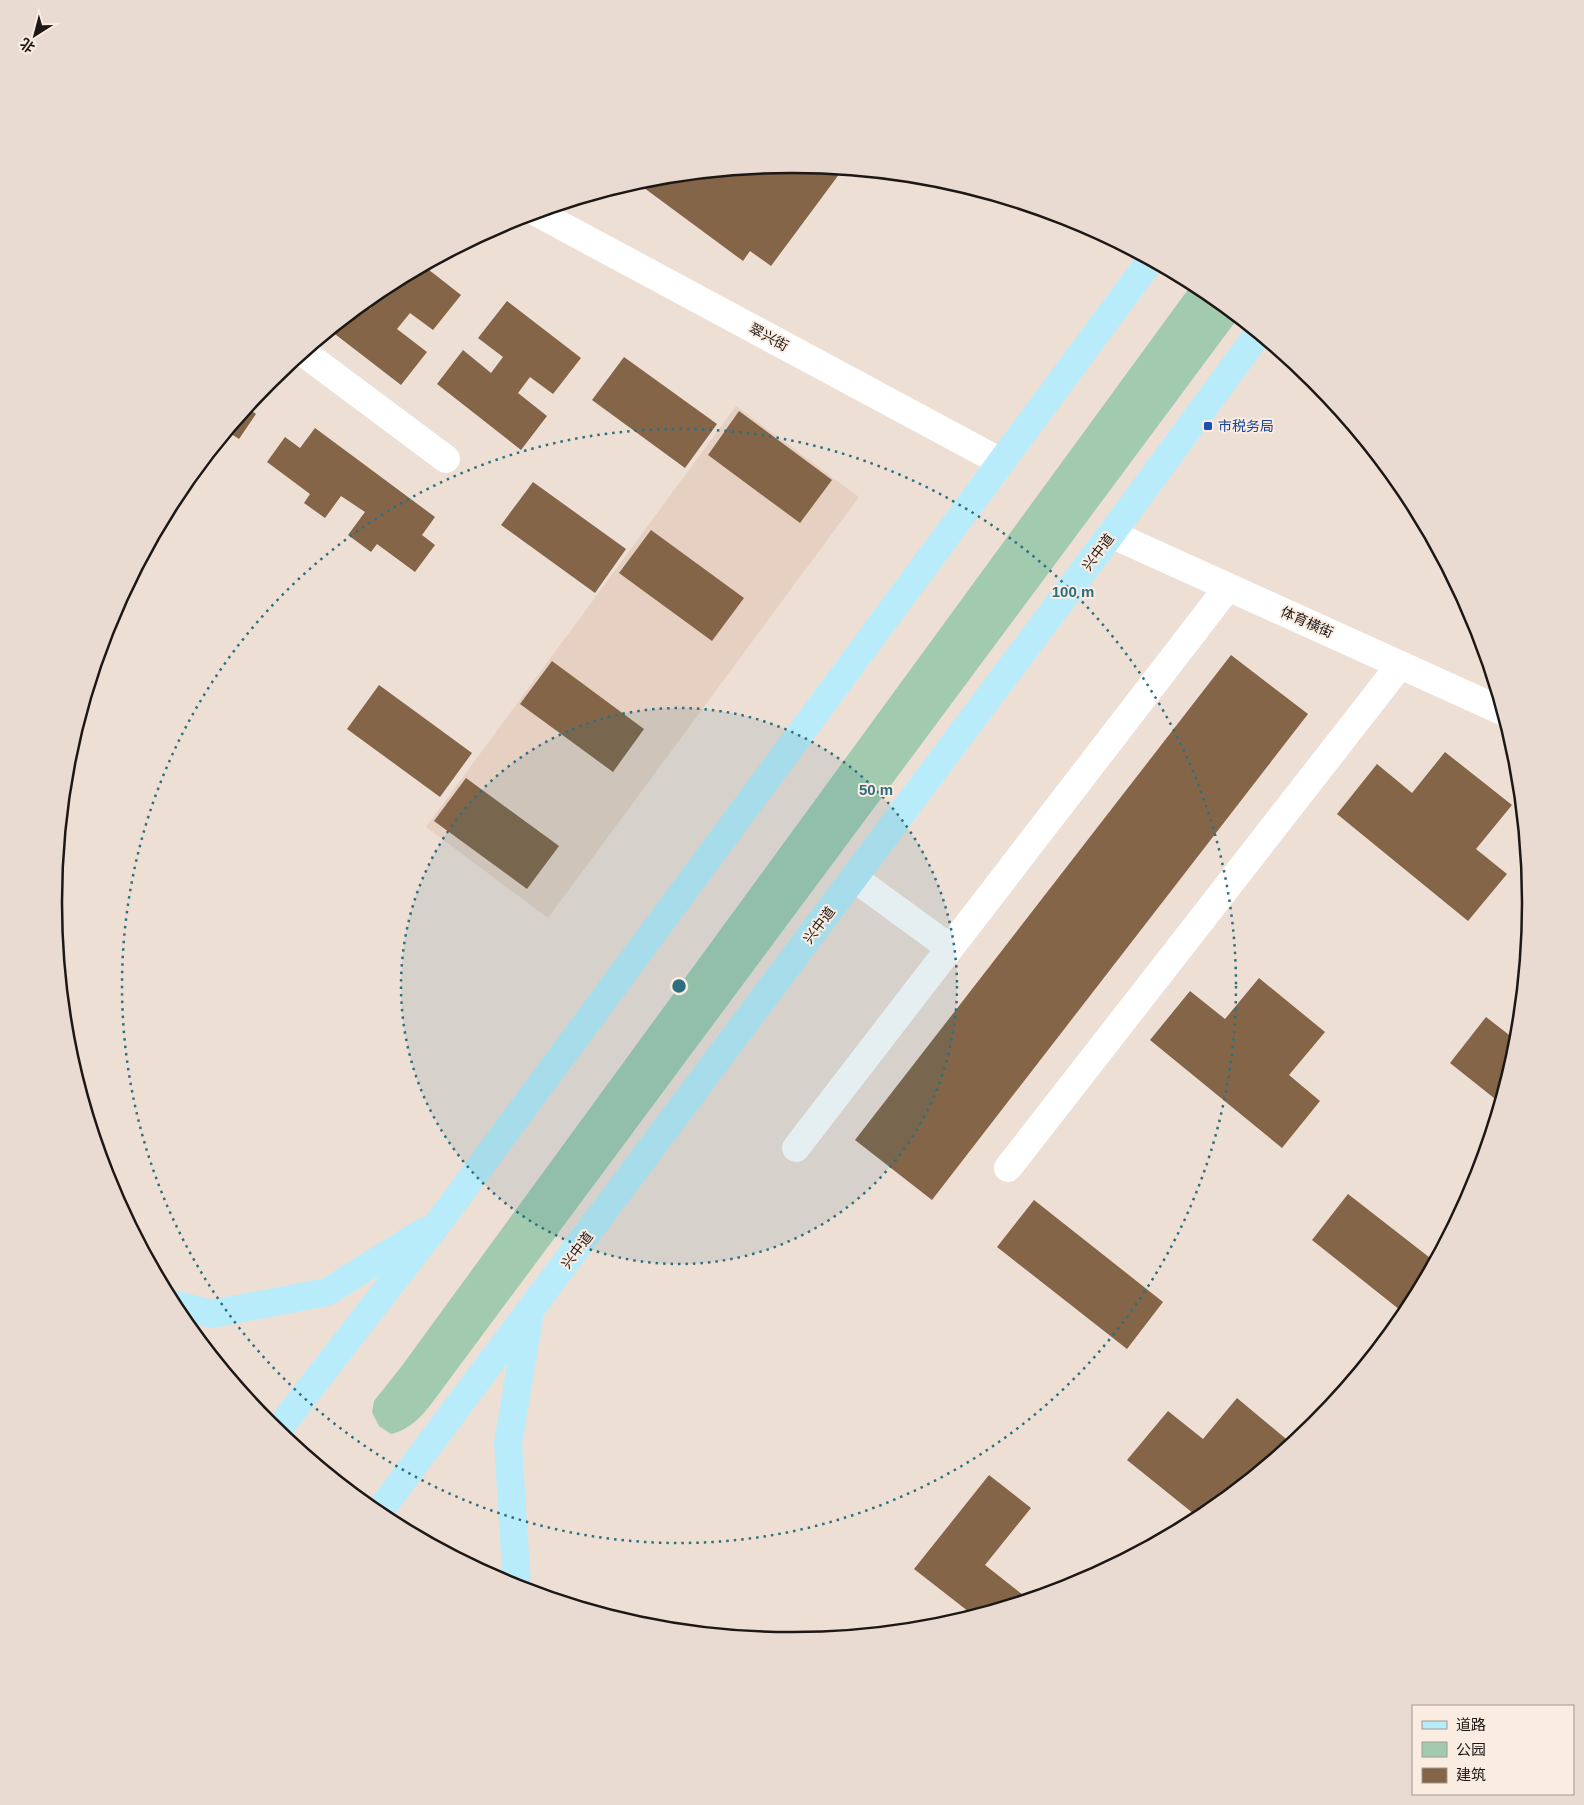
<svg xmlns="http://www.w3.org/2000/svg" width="1584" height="1805" font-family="Arial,'Noto Sans SC',sans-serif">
  <rect width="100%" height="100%" fill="#eedfd5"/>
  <polygon fill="#e6d0c2" points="736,406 859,497 548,918 426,827"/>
  <path fill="#a1caaf" d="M 1192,284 L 1202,289 L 1238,318 L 446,1384 C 430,1405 417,1428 391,1434 L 379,1426 L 372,1412 L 374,1401 L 401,1367 Z"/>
  <g fill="#856548">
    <polygon points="792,164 843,169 771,266 750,251 743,261 636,182 648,178"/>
    <polygon points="424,266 461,295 433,330 410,313 397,329 427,352 401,385 331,331 364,303 370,309 383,293 380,290 382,289"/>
    <polygon points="507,301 581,358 553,394 530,377 518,393 547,416 521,450 437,384 463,350 491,373 503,357 478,338"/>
    <polygon points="624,357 717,424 685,468 592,400"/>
    <polygon points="248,408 256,414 239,439 228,432"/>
    <polygon points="739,411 832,480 800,523 708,455"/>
    <polygon points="315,428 435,517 422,535 435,545 415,572 377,544 371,552 348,535 365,512 341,496 325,518 304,503 310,494 267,462 285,437 300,448"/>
    <polygon points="533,482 626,549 595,593 501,525"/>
    <polygon points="651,530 744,598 712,641 619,573"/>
    <polygon points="1231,655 1308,714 932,1200 855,1140"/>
    <polygon points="552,661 644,729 613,772 520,704"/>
    <polygon points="379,685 472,753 440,797 347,729"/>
    <polygon points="1445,752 1512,805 1476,849 1507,874 1468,921 1337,814 1377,764 1412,793"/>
    <polygon points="466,778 559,846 527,889 434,821"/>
    <polygon points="1259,978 1325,1032 1289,1075 1320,1101 1282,1148 1150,1040 1190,991 1225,1019"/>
    <polygon points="1486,1017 1517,1041 1499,1102 1450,1063"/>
    <polygon points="1348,1194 1434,1261 1405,1314 1312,1240"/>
    <polygon points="1034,1200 1163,1302 1127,1349 997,1247"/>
    <polygon points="1237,1398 1291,1443 1199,1518 1127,1460 1168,1411 1203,1439"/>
    <polygon points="989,1475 1031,1508 985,1565 1028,1599 973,1615 914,1569"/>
  </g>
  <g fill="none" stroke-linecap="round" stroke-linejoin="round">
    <g stroke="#fff" stroke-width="28">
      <polyline points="536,212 1001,462"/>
      <polyline points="304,353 446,459"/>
      <polyline points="1111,534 1502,711"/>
      <polyline points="854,878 950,948"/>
      <polyline points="796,1148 1228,587"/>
      <polyline points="1008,1168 1400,665"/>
    </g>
    <g stroke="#b9ecfa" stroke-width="28">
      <polyline points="173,1304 212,1314 327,1292 423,1232"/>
      <polyline points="277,1431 439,1222 1150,261"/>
      <polyline points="378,1513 1111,534 1258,334"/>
      <polyline points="517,1587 508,1443 529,1318"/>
    </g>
  </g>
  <circle cx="679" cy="986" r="278" fill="#2c7080" fill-opacity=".12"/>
  <g fill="none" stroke="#2c7080" stroke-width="2.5" stroke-dasharray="2.5 5">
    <circle cx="679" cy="986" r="278"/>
    <circle cx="679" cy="986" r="557"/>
  </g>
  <rect fill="#1a4fb4" stroke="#fbece2" stroke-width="2" x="1203" y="421" width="10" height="10" rx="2.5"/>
  <g text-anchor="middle" stroke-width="4" stroke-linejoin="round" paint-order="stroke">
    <g font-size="14" fill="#1d1815" stroke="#fbece2">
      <text transform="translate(769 337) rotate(28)" y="5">翠兴街</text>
      <text transform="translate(1098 552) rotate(-53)" y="5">兴中道</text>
      <text transform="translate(1307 622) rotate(24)" y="5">体育横街</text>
      <text transform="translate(819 925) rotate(-53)" y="5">兴中道</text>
      <text transform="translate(577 1250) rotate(-53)" y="5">兴中道</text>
    </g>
    <g font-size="14" fill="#164399" stroke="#fbece2" text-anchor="start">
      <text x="1218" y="431">市税务局</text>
    </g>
  </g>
  <path d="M0 0H1584V1805H0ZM791 173H793A729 729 0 0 1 1522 902V903A729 729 0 0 1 793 1632H791A729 729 0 0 1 62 903V902A729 729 0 0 1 791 173Z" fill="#e9dbd2" fill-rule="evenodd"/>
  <path fill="none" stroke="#1d1815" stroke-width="2.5" d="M791 173H793A729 729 0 0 1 1522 902V903A729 729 0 0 1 793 1632H791A729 729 0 0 1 62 903V902A729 729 0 0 1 791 173Z"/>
  <circle cx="679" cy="986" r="8" fill="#2c7080" stroke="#fbece2" stroke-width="2.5"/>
  <g font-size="15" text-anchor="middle" font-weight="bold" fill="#2c7080" stroke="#fbece2" stroke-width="4" stroke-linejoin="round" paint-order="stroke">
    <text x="1073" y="597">100 m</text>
    <text x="876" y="795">50 m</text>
  </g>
  <rect x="1412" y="1705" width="162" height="90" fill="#fbece2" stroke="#a29790"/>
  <rect x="1422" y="1721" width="25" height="8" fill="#b9ecfa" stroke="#a29790"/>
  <text x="1456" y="1730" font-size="15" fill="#1d1815">道路</text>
  <rect x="1422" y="1742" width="25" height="15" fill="#a1caaf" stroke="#a29790"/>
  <text x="1456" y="1755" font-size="15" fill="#1d1815">公园</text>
  <rect x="1422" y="1768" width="25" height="15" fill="#856548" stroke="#a29790"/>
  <text x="1456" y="1780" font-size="15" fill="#1d1815">建筑</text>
  <g transform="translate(35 35) rotate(216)" stroke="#fbece2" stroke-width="4" paint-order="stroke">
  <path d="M0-4L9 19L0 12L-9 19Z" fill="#1d1815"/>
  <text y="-8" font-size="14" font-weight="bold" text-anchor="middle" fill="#1d1815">北</text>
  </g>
</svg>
